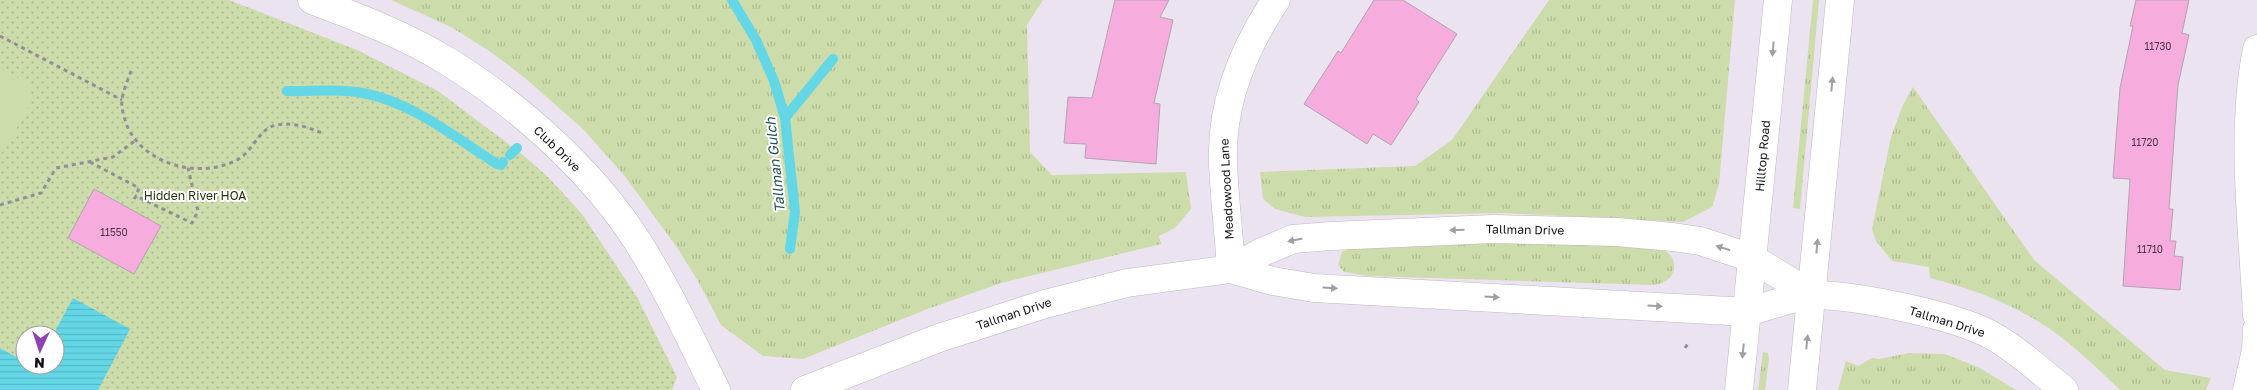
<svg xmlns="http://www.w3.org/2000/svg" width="2257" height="390" font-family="'Golos Text',sans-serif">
  <defs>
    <pattern id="grass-tufts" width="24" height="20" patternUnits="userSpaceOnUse" patternTransform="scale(1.25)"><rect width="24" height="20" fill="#ccdcaa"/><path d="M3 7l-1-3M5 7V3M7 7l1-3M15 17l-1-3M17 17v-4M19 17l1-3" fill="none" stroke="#aebc91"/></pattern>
    <pattern id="park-dots" width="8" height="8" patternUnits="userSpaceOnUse" patternTransform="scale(1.25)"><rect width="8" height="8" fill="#ccdcaa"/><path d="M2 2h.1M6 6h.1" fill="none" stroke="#aebc91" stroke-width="1.8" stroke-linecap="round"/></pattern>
    <pattern id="water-rules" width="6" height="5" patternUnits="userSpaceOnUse" patternTransform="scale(1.25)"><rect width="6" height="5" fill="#64d7e7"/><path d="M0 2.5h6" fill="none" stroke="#56b8c5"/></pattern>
  </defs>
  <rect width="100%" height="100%" fill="#ebe4f0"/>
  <g fill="url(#grass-tufts)">
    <polygon points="391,0 1043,0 1027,25 1030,152 1052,175 1186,172 1191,209 1175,228 1159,236 1161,244 1001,283 925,310 803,359 763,356 721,325 698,281 676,246 624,175 583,129 525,78 491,52 451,27"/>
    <polygon points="1549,0 1735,0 1719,184 1712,207 1683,222 1502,213 1305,217 1275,209 1263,199 1260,172 1415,166 1452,140"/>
    <polygon points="1813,0 1819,0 1800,209 1793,208"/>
    <path d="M 1913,87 L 2034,260 L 2165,370 L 2211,378 L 2206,390 L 2120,390 C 2098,369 2076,347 2050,329 C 2013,304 1973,289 1930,278 L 1929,267 L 1892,261 L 1876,241 L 1872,229 L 1891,137 L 1902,107 Z"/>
    <path d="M 1513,239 L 1649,247 C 1654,248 1660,249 1665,251 C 1677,257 1677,274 1666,281 C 1663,283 1658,284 1654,285 L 1369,276 L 1344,272 L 1338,265 L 1342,252 L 1349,248 Z"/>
    <polygon points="1763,352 1768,353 1769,358 1765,390 1758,390"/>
    <polygon points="1909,353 1945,354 1980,368 2016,390 1838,390 1846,361 1858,366 1872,358 1879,359"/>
  </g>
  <path fill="url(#park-dots)" fill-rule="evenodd" d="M 0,0 L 229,0 L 357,50 L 438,91 L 523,155 L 549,178 L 582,214 L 637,297 L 677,377 L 672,390 L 0,390 ZM 25,335 L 55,335 L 55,365 L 25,365 Z"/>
  <polygon fill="#ccdcaa" points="0,68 28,83 32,101 0,157"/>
  <polygon fill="url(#water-rules)" points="73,298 130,329 98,390 0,390 0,348 25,362 25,365 35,368 37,365 55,365 55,335 53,335"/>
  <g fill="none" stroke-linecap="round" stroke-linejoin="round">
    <g stroke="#64d7e7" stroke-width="10">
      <polyline points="732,0 756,40 774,81 785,118 795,212 790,249"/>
      <path d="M 287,91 C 313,92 337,88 363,93 C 412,102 456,138 497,164 L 501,165 L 503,162"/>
      <polyline points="785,118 833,59"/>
      <polyline points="510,155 517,148"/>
    </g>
  </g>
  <g fill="#f6acdd" stroke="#b1a5ad">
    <polygon points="1115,0 1169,0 1160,17 1173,20 1154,103 1160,104 1156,164 1085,158 1086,144 1064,143 1068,97 1092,98"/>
    <polygon points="1374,0 1403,0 1457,34 1416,99 1419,102 1391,145 1373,134 1367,144 1304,104 1338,51 1341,53"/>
    <polygon points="2136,0 2189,0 2182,33 2189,35 2178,85 2169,209 2173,209 2170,241 2176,241 2174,256 2183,257 2180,290 2123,286 2130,179 2113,178 2120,88 2133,26 2130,26"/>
    <polygon points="94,189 161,226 134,274 68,238"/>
  </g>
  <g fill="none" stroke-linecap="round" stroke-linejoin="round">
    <defs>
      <g id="minor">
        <path d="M 312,0 C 357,17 405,35 447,61 C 516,103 589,168 634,236 C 666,285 690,338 716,390"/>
        <path d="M 2257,49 C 2240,135 2253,228 2257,315"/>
        <path d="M 1231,269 L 1273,281 L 1314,288 L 1747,312 C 1764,308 1797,295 1813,295 C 1856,295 1954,315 1991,335 C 2018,350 2040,371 2064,390"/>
        <path d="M 1231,269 C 1229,233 1224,197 1223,161 C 1221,103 1244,48 1276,0"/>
        <polyline points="805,390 939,338 1045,304 1127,283 1231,269 1260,253 1293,239 1331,236 1493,229 1617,232 1673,237 1700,241 1752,258 1812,295"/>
        <polyline points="2247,390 2256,350 2257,329"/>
      </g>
      <g id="major">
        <polyline points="1739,390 1778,0"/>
        <polyline points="1802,390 1840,0"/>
      </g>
    </defs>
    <use href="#minor" stroke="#beb8c3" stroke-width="29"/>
    <use href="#major" stroke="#beb8c3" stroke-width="29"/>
    <g stroke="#938e97" stroke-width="3" stroke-dasharray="4 4" stroke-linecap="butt">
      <polyline points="0,36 122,100"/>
      <path d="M 131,71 C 128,80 123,91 122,100 C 121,108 124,116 126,123 C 141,164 199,180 237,160 C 253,152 258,129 276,125 C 292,122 309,127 324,134"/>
      <polyline points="90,162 139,188 136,196"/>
      <polyline points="134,199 136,196 192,223 198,211 188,168"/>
      <polyline points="0,205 41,193 56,168 113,157 136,140"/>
      <polyline points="1685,348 1689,342"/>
    </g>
    <use href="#minor" stroke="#fff" stroke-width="28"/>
    <use href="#major" stroke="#fff" stroke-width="28"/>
  </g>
  <defs><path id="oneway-solid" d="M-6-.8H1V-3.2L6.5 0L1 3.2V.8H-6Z" transform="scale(1.25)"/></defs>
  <g fill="#a1a0a1">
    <use href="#oneway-solid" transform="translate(1773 49) rotate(95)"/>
    <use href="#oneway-solid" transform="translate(1832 84) rotate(-85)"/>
    <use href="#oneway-solid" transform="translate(1457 230) rotate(178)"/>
    <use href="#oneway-solid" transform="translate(1295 240) rotate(168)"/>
    <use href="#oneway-solid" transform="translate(1817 246) rotate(-85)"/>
    <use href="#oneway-solid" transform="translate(1723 248) rotate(-162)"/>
    <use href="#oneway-solid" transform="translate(1330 288) rotate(3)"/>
    <use href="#oneway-solid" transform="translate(1492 297) rotate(3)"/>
    <use href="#oneway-solid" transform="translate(1655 306) rotate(3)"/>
    <use href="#oneway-solid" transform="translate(1807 342) rotate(-84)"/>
    <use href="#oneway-solid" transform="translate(1743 351) rotate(96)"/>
  </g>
  <g text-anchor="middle" stroke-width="4" stroke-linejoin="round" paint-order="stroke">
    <g font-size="10" fill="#4c3847">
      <text x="2158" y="50">11730</text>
      <text x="2145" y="146">11720</text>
      <text x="114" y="236">11550</text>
      <text x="2150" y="253">11710</text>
    </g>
    <g font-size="12" fill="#131115" stroke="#fff">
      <text transform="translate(557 149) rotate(44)" y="4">Club Drive</text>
      <text transform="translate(1763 156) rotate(-85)" y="4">Hilltop Road</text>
      <text transform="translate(1227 189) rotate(-93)" y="4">Meadowood Lane</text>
      <text transform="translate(1525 230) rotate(1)" y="4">Tallman Drive</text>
      <text transform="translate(1014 314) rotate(-18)" y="4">Tallman Drive</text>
      <text transform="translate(1947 322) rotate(17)" y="4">Tallman Drive</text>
    </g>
    <g font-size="12" fill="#2a3311" stroke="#fff">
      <text x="195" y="200">Hidden River HOA</text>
    </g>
    <g font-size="14" font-style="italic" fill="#205259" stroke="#fff">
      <text transform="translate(775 165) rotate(-96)" y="5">Tallman Gulch</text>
    </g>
  </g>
  <g transform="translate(40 350) rotate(183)"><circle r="24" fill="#ffffff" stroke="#a1a0a1"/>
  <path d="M0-4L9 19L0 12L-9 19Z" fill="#8e41b1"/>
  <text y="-8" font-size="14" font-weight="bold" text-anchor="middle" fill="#131115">N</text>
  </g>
</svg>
